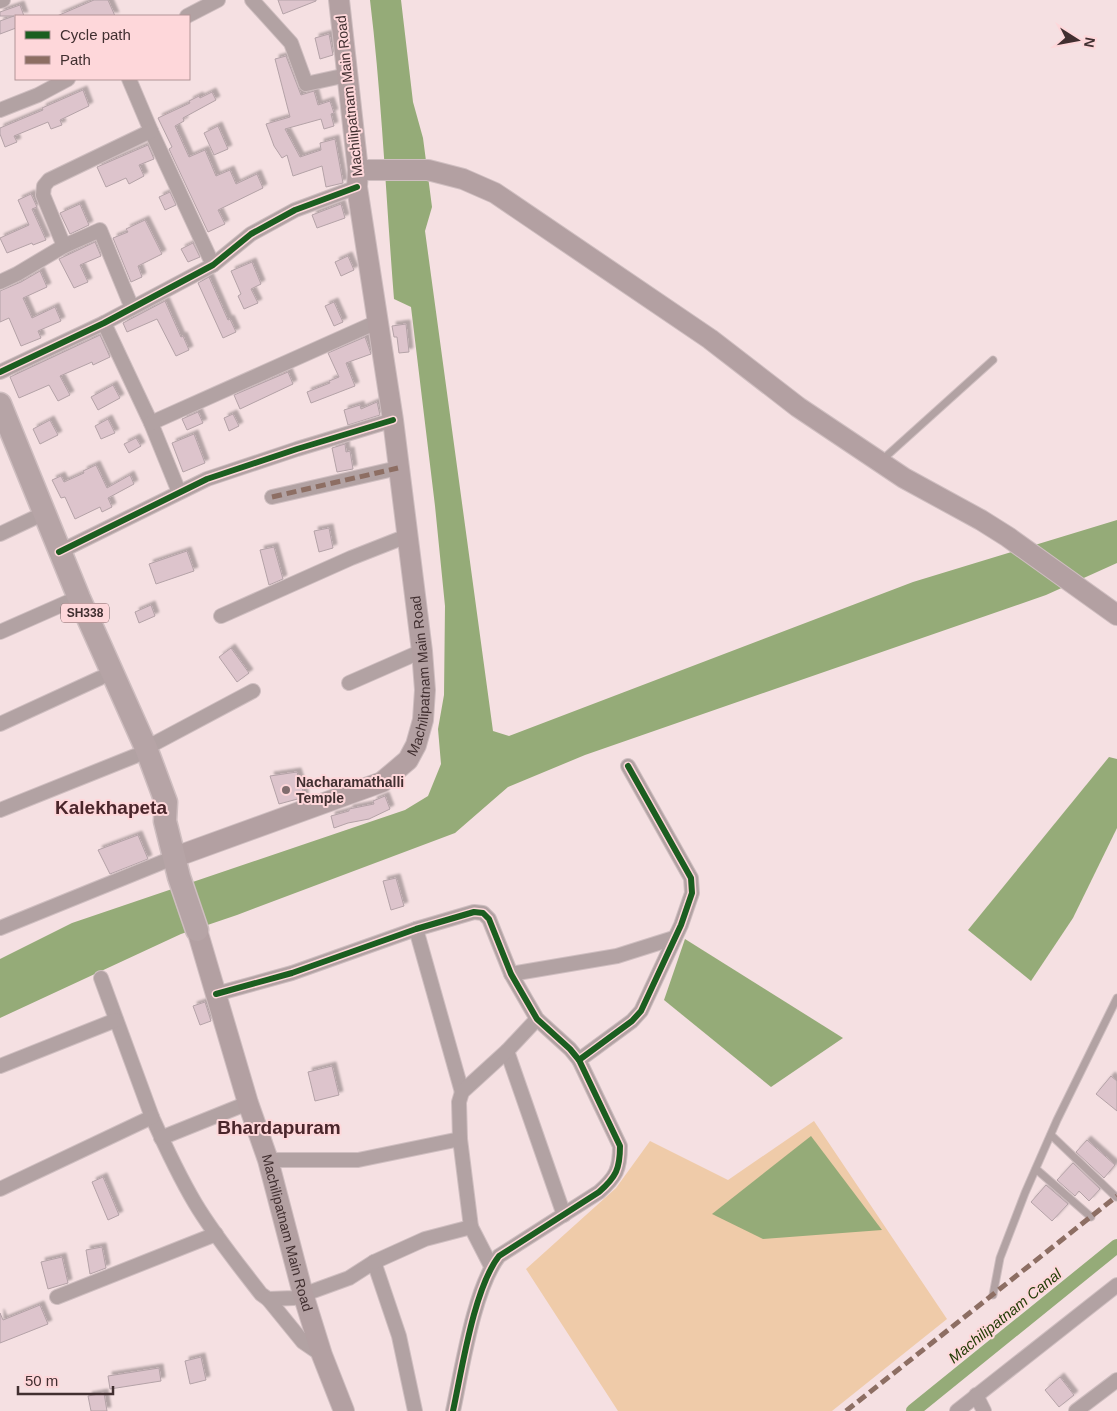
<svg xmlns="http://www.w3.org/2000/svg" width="1117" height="1411" font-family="Helvetica,sans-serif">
  <defs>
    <filter id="shadow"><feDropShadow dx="4" dy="-4" stdDeviation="1" flood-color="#0004"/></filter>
  </defs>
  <rect width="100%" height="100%" fill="#f5e0e2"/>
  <polygon fill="#efcba9" points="814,1121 947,1319 832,1411 618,1411 526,1269 616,1188 650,1141 728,1180"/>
  <g fill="#95ab78">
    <path d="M 370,0 L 401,0 L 413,102 L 423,138 L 432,207 L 425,231 L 493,731 L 509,736 L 913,582 L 1117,520 L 1117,563 L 1046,595 L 585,755 L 508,787 L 455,833 L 237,915 L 181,934 L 0,1018 L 0,959 L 72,923 L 405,810 L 428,796 L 441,764 L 438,729 L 444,695 L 445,606 L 435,506 L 411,307 L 394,299 C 386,199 382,99 370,0 Z"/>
    <polygon points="1109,757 1117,759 1117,828 1073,918 1031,981 968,930"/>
    <polygon points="685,939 843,1038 771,1087 664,1000"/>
    <polygon points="811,1136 882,1230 763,1239 712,1214"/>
  </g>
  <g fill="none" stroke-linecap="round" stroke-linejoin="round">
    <polyline stroke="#95ab78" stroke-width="14" points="913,1411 1117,1246"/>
  </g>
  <g fill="#ddc4cc" stroke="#b4a2a7" filter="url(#shadow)">
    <polygon points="94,0 108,0 115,16 57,16"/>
    <polygon points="278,0 316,0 316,1 283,14"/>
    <polygon points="20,5 24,16 16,16 16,28 0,34 0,21 14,16 0,16 0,12"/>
    <polygon points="329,34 333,55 320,59 315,38"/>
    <polygon points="286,56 301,95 314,91 318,105 330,101 334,113 331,114 334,126 324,129 321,119 285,129 300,157 321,150 320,143 335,139 343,183 326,187 322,166 293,176 287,155 282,158 274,146 266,124 290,117 275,59"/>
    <polygon points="83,90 89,106 60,120 62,125 51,129 48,122 14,136 17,142 5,147 0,134 0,128 43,110 42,108"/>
    <polygon points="212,92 216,100 183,118 184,121 175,126 189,157 205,150 216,176 230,170 236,184 257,174 263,188 218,210 225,224 208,232 169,149 172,147 158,118 190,103 189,101 199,96 200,98"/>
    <polygon points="218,126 228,149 214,155 204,133"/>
    <polygon points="148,145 154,159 139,165 144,176 129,184 126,178 106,187 97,167"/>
    <polygon points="170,192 176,205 165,210 159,197"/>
    <polygon points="31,194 37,207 32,209 46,240 33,245 32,243 7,253 0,238 29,225 18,200"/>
    <polygon points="80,204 89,225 70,234 60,213"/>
    <polygon points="341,204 345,218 317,228 312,215"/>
    <polygon points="145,220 162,254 138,266 142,277 131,282 113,238 128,232 126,229"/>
    <polygon points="95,242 101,256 80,265 88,282 74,288 59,259"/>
    <polygon points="193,243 200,257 188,262 181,249"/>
    <polygon points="348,256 354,270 341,276 335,262"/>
    <polygon points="252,262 261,284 251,289 258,303 244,309 238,296 241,294 231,271"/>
    <polygon points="40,271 47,287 23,298 32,318 55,307 61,321 38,331 41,338 21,346 9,318 0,322 0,291 21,282"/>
    <polygon points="209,277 228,320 230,319 236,332 223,338 198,283"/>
    <polygon points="165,301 181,337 183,336 189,350 176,356 157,319 127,332 123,323"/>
    <polygon points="334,302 343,322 334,326 325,306"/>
    <polygon points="406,324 409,352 399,353 397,337 394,337 392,326"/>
    <polygon points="100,335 110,357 93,365 92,362 60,376 70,395 58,401 49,385 19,398 10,377"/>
    <polygon points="365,337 371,354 346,363 355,386 311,403 307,392 330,383 329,381 339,377 328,353"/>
    <polygon points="288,372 293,384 240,409 234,395"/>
    <polygon points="113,385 120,398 98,410 91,397"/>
    <polygon points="377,402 380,415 348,425 344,410 360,405 361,409"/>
    <polygon points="198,412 203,423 187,430 182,419"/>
    <polygon points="233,414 239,426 229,431 224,418"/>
    <polygon points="108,419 115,433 101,439 95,426"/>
    <polygon points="50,420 58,435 40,444 33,429"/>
    <polygon points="194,434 205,463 183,472 172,443"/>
    <polygon points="136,438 141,446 129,453 124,444"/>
    <polygon points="345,444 346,452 350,451 353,469 337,472 332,448"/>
    <polygon points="96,465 107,488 130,475 134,484 108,498 112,507 102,512 100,507 75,519 65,497 61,498 52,480 61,476 64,482 84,473 83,471"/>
    <polygon points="329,528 333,548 319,552 314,531"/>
    <polygon points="274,547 283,579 269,585 260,550"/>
    <polygon points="187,551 194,571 156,584 149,564"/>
    <polygon points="151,605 155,616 139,623 135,612"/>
    <polygon points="231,648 249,673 237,682 219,657"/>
    <polygon points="297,772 305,797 279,804 270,776"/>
    <polygon points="385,796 390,809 369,819 348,823 334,828 331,816 349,811 349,809 374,804 373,801"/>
    <polygon points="138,835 148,859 110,874 98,850"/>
    <polygon points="396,878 404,906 391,910 383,881"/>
    <polygon points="205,1002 211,1021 200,1025 193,1006"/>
    <polygon points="332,1066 339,1095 315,1101 308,1072"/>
    <polygon points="1111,1076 1117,1081 1117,1111 1096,1094"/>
    <polygon points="1087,1140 1115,1165 1104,1178 1076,1152"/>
    <polygon points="1073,1163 1100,1189 1089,1201 1079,1191 1075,1196 1057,1180"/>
    <polygon points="103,1177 119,1215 108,1220 92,1182"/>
    <polygon points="1046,1185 1068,1204 1052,1221 1031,1202"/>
    <polygon points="102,1247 106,1268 90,1274 86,1250"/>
    <polygon points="62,1257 68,1283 48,1289 41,1262"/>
    <polygon points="40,1305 48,1324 0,1343 0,1313 3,1320"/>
    <polygon points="201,1357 206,1380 190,1384 185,1361"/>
    <polygon points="159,1368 161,1381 110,1389 108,1376"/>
    <polygon points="1060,1377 1074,1395 1059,1407 1045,1390"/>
    <polygon points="104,1393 107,1411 91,1411 88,1396"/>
  </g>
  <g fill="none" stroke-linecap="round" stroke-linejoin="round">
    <defs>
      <g id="lane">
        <polyline points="882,460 993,360"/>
        <polyline points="1051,1135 1116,1197"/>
        <polyline points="1036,1169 1091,1217"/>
        <polyline points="993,1295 1000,1258 1025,1193 1057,1120 1117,998"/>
      </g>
      <g id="street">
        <polyline points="252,0 291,43 306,84 347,75"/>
        <polyline points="0,1 3,0"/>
        <polyline points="187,16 218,0"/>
        <polyline points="129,79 151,131 213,265"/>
        <polyline points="0,110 38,95 68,79"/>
        <polyline points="64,246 100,230 132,308"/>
        <polyline points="0,282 17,274 64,246 43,195 44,186 49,180 151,131"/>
        <polyline points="104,323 151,423 179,492"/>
        <polyline points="0,372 104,323 213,265 251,234 295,210 357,187"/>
        <polyline points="151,423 377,322"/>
        <polyline points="272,497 398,468"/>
        <polyline points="0,534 34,518"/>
        <polyline points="59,552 207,479 297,449 393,420"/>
        <polyline points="221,616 351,558 407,536"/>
        <polyline points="0,632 68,602"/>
        <polyline points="349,683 422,651"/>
        <polyline points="0,724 100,678"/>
        <polyline points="146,748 253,691"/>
        <polyline points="0,810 135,756"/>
        <polyline points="0,928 175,857"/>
        <polyline points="416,929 462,1092"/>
        <polyline points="511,974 617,956 674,938"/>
        <path d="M 101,978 L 152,1117 C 165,1146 179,1176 195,1203 C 214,1235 238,1264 261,1294 L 268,1299 L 294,1298 L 349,1278 L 374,1262 L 399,1336 L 415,1411"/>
        <path d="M 216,994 L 292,973 L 416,929 L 474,912 L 483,913 L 489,919 L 511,974 L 537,1019 L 570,1049 L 579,1060 L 620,1146 C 620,1169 616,1177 599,1192 L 499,1256 C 474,1288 462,1369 453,1411"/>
        <polyline points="507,1051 564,1215"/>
        <polyline points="579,1060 632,1021 641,1011 681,925 692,893 691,878 628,766"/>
        <polyline points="0,1066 116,1020"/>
        <polyline points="161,1138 248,1103"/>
        <polyline points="460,1139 459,1102 462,1092 507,1051 537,1019"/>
        <polyline points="268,1160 358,1160 460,1139 471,1227"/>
        <polyline points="0,1189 152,1117"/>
        <polyline points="374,1262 425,1239 471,1227 491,1266"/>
        <polyline points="57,1297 216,1234"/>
        <polyline points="268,1299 303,1342 322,1355"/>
        <polyline points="976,1395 984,1411"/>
        <polyline points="957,1411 1117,1285"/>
        <polyline points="1076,1411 1117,1380"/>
      </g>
      <g id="secondary">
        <polyline points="358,170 428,170 463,179 495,193 710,339 798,407 904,478 981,520 1008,537 1117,615"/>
        <path id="s1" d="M 175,857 L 382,782 L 408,760 L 416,745 L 423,720 L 425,690 L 422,651 L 393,420 L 357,187 L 358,170 L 339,0"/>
        <path id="s2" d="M 197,930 L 248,1103 L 268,1160 L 303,1294 L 322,1355 L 344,1411"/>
      </g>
      <polyline id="primary" points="0,404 79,598 146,748 166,802 165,821 179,877 197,930"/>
    </defs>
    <use href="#lane" stroke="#cfbec0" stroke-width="9"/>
    <use href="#street" stroke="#cfbec0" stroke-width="16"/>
    <use href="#secondary" stroke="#cfbec0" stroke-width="22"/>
    <use href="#primary" stroke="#cfbec0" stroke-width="25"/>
    <use href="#lane" stroke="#b2a2a3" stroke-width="7"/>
    <use href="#street" stroke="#b2a2a3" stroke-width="14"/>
    <use href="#secondary" stroke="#b3a0a2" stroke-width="20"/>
    <use href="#primary" stroke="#b6a4a6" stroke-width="22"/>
    <g stroke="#8d6e63" stroke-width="5" stroke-dasharray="10 5" stroke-linecap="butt">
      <polyline points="272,497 398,468"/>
      <polyline points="846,1411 1117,1196"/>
    </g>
    <defs>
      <g id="cycleway">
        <polyline points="0,372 104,323 213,265 251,234 295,210 357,187"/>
        <polyline points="59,552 207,479 297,449 393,420"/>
        <path d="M 216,994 L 292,973 L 416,929 L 474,912 L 483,913 L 489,919 L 511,974 L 537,1019 L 570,1049 L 579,1060 L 620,1146 C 620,1169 616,1177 599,1192 L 499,1256 C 474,1288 462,1369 453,1411"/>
        <polyline points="579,1060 632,1021 641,1011 681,925 692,893 691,878 628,766"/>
      </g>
    </defs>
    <use href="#cycleway" stroke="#fed7da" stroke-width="9"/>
    <use href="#cycleway" stroke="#1b5e20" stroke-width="6"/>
  </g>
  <circle fill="#806d6e" stroke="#fed7da" stroke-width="2" cx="286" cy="790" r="5"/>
  <g text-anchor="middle" stroke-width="4" stroke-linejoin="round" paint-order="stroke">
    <rect fill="#fed7da" stroke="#7a6163" stroke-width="1" x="61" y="603.5" width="48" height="19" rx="4"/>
    <g font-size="12" font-weight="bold" fill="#412f30">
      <text x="85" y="617">SH338</text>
    </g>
    <g font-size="14" fill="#412f30" stroke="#fed7da">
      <text transform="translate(349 96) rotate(-96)" y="5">Machilipatnam Main Road</text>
      <text dy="5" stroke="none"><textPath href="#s1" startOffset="341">Machilipatnam Main Road</textPath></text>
      <text dy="5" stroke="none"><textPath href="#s2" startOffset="316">Machilipatnam Main Road</textPath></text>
    </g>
    <g font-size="14" font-weight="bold" fill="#412f30" stroke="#fed7da" text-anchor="start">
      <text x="296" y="787">Nacharamathalli<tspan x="296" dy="16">Temple</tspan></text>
    </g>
    <g font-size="15" font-style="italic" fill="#233d07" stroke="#fed7da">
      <text transform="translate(1005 1316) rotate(-39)" y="5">Machilipatnam Canal</text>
    </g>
    <g font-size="19" font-weight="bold" fill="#4a262b" stroke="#fed7da">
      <text x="111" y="814">Kalekhapeta</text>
      <text x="279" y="1134">Bhardapuram</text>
    </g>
  </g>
  <rect x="15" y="15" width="175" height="65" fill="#fed7da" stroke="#b29496"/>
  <rect x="25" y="31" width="25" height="8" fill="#1b5e20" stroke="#b29496"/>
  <text x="60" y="40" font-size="15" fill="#412f30">Cycle path</text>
  <rect x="25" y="56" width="25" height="8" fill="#8d6e63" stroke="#b29496"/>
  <text x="60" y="65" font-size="15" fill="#412f30">Path</text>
  <g transform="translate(1077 40) rotate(101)" stroke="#fed7da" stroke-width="4" paint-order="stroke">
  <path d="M0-4L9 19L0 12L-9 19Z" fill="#412f30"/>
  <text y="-8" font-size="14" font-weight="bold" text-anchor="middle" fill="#412f30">N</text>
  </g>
  <path d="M18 1386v8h95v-8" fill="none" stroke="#412f30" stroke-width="2.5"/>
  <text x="25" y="1386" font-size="15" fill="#412f30" stroke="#fed7da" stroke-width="4" paint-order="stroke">50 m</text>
</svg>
